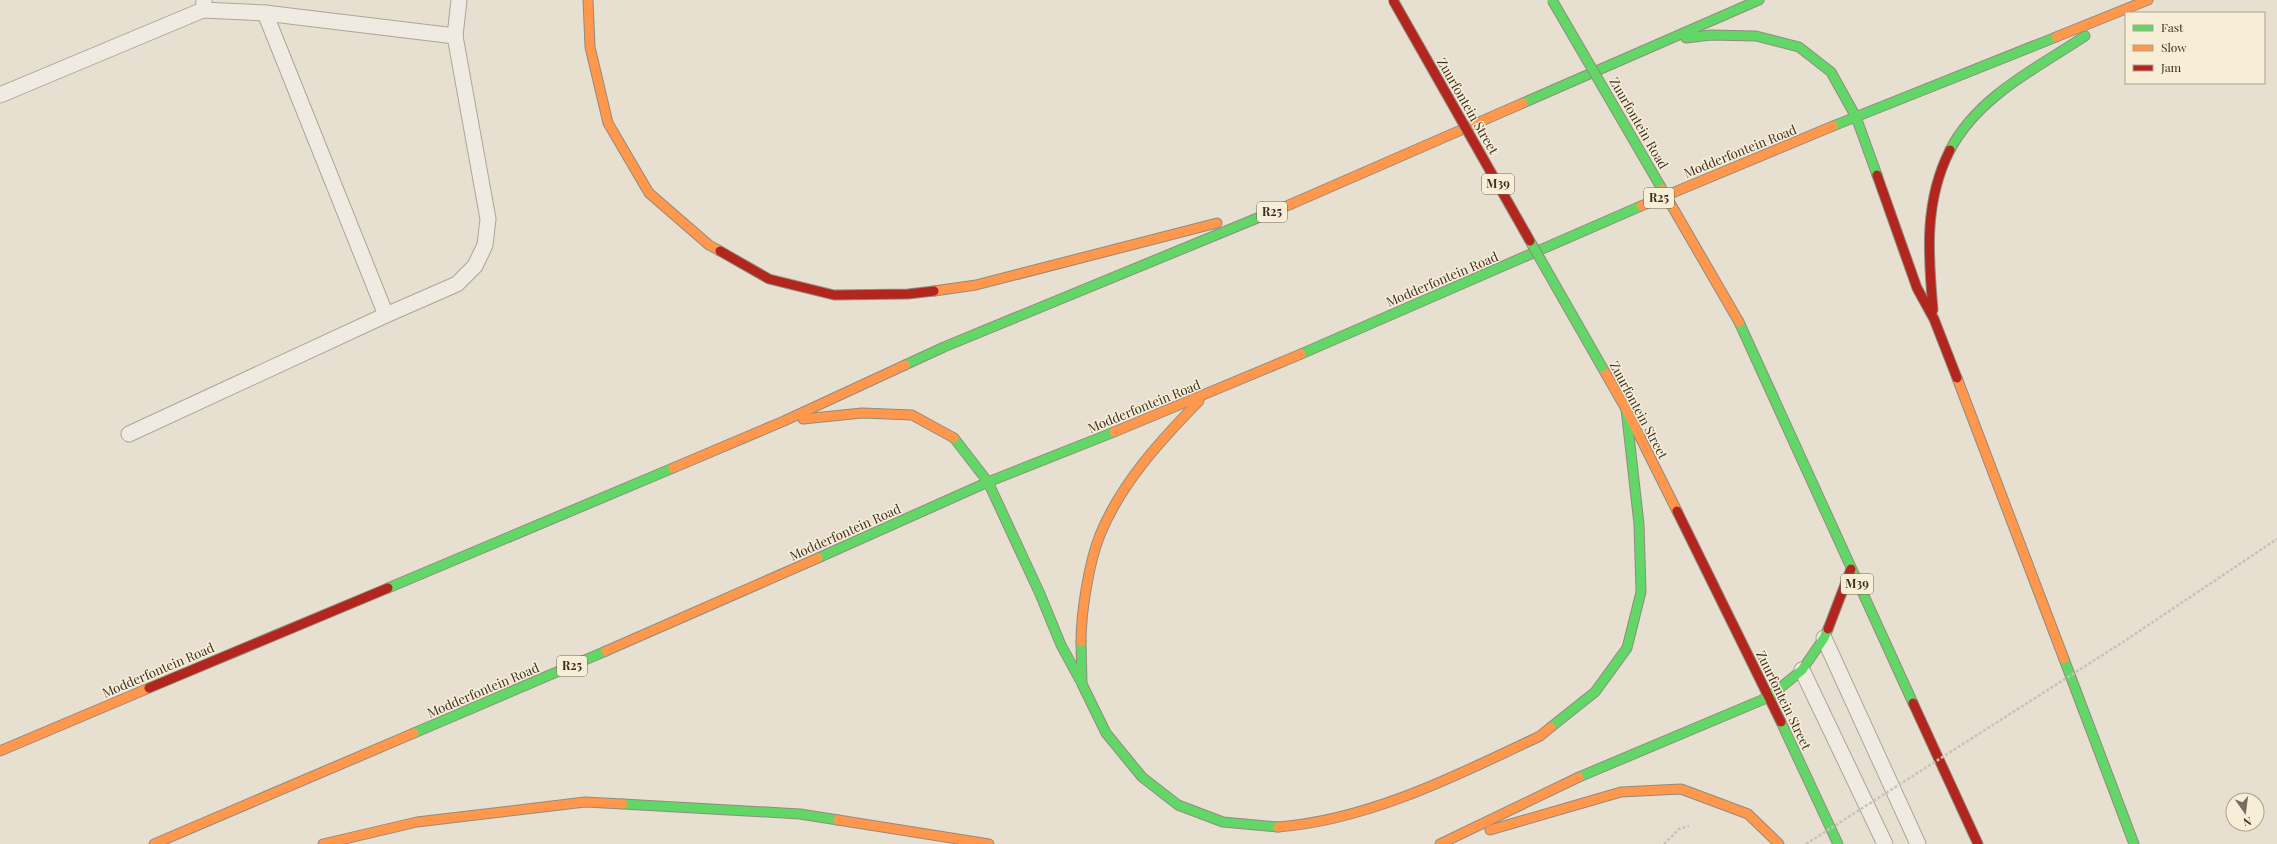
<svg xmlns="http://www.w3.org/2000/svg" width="2277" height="844" font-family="'Playfair Display',serif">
  <rect width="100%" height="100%" fill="#e7e0d1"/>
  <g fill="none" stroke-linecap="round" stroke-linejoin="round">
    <defs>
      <g id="lane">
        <polyline points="203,10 265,13 455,36 459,0"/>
        <polyline points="265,13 386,315"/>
        <polyline points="0,95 203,10 204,1"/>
        <polyline points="129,434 386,315 457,284 475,266 485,245 488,219 455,36"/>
        <polyline points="1824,638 1918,844"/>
        <polyline points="1802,670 1885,844"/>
      </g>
      <g id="fast">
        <polyline points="1686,38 1711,35 1756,36 1799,47 1831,72 1856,117 1877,175"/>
        <polyline points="1523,103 1759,0"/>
        <polyline points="1833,126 2056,37"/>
        <path d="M 1950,150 C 1978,96 2037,68 2085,36"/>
        <polyline points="1739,322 1913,703"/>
        <polyline points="1301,354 1641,206"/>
        <polyline points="905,365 944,347 1289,205"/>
        <polyline points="954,438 988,482 1040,594 1061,645 1080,680"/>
        <polyline points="818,558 988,482 1114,432"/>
        <polyline points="388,588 673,468"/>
        <polyline points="1081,642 1082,684 1106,733 1142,777 1178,805 1223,822 1278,827"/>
        <polyline points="2064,659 2134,844"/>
        <polyline points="1781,722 1838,844"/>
        <polyline points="1551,727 1595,692 1627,648 1641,592 1639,524 1626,409"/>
        <polyline points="414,733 606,651"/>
        <polyline points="1579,777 1769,697 1802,670 1824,638 1828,629"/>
        <polyline points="623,804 800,814 838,820"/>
      </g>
      <g id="slow">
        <polyline points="588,0 590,47 608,123 649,193 709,245 720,251"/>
        <polyline points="2056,37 2148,0"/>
        <polyline points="1289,205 1523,103"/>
        <polyline points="1641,206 1833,126"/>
        <polyline points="934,291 976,285 1217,223"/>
        <polyline points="1602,367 1626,409 1677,511"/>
        <polyline points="1957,378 2064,659"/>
        <polyline points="803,419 862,413 912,415 954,438"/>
        <polyline points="1114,432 1301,354"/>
        <polyline points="673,468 784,421 905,365"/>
        <path d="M 1081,642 C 1081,612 1089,562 1100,535 C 1121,483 1161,440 1199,401"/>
        <polyline points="606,651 818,558"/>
        <polyline points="0,751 149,688"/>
        <polyline points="838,820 989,844"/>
        <path d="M 1278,827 C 1369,820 1458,775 1540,736 L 1551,727"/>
        <polyline points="1490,830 1621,792 1681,789 1748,814 1779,844"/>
        <polyline points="154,844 414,733"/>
        <polyline points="323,844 417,822 585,802 623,804"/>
        <polyline points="1440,844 1579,777"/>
      </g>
      <g id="jam">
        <polyline points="1877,175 1917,288 1934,319 1957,378"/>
        <polyline points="720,251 769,279 834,295 908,294 934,291"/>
        <path d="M 1933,310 C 1928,254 1924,201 1950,150"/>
        <polyline points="1677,511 1781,722"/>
        <polyline points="1828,629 1851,569"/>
        <polyline points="149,688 388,588"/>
        <polyline points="1913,703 1978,844"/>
      </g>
    </defs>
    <use href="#lane" stroke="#ada599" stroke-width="17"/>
    <use href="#fast" stroke="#928b80" stroke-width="11"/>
    <use href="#slow" stroke="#928b80" stroke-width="11"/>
    <use href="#jam" stroke="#928b80" stroke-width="11"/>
    <polyline stroke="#c8c2b9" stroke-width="2.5" stroke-dasharray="3 2" stroke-linecap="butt" points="1664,844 1679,829 1689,826"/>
    <use href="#lane" stroke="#efebe3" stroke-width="15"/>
    <use href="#fast" stroke="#63d668" stroke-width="9"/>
    <use href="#slow" stroke="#ff974d" stroke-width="9"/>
    <use href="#jam" stroke="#b3261e" stroke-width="9"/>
    <defs>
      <g id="fast-bridge">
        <polyline points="1552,0 1662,189"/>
        <polyline points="1530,241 1602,367"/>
      </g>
      <polyline id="slow-bridge" points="1662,189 1739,322"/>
      <polyline id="jam-bridge" points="1393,0 1530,241"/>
    </defs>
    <use href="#fast-bridge" stroke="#928b80" stroke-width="11" stroke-linecap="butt"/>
    <use href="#slow-bridge" stroke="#928b80" stroke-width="11" stroke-linecap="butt"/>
    <use href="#jam-bridge" stroke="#928b80" stroke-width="11" stroke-linecap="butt"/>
    <polyline stroke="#c8c2b9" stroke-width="2.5" stroke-dasharray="3 2" stroke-linecap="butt" points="1806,844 2123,642 2277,539"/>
    <use href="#fast-bridge" stroke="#63d668" stroke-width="9"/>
    <use href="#slow-bridge" stroke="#ff974d" stroke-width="9"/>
    <use href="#jam-bridge" stroke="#b3261e" stroke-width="9"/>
  </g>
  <g text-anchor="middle" stroke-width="3" stroke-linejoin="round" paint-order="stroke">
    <g fill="#f7eed8" stroke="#756857" stroke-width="1">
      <rect x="1482" y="174" width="32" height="20" rx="3"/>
      <rect x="1644" y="188" width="30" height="20" rx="3"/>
      <rect x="1257" y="202" width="30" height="20" rx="3"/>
      <rect x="1841" y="574" width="32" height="20" rx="3"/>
      <rect x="557" y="656" width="30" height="20" rx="3"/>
    </g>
    <g font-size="12" font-weight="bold" fill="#3d2e20">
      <text x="1498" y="188">M39</text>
      <text x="1659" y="202">R25</text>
      <text x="1272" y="216">R25</text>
      <text x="1857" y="588">M39</text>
      <text x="572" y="670">R25</text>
    </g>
    <g font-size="13" fill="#3d2e20" stroke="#f7eed8">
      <text transform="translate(1468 106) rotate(60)" y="5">Zuurfontein Street</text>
      <text transform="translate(1639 123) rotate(60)" y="5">Zuurfontein Road</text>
      <text transform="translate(1740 151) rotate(-22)" y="5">Modderfontein Road</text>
      <text transform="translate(1442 279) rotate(-23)" y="5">Modderfontein Road</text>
      <text transform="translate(1144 406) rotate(-22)" y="5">Modderfontein Road</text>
      <text transform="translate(1639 410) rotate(62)" y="5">Zuurfontein Street</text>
      <text transform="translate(845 532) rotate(-24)" y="5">Modderfontein Road</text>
      <text transform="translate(158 670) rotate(-23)" y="5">Modderfontein Road</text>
      <text transform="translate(483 690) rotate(-23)" y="5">Modderfontein Road</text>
      <text transform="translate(1784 700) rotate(64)" y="5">Zuurfontein Street</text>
    </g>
  </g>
  <rect x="2125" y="12" width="140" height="72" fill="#f7eed8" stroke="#ada18e"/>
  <rect x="2133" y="25" width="20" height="6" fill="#63d668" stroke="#ada18e"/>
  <text x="2161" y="32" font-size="12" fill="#3d2e20">Fast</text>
  <rect x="2133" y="45" width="20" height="6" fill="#ff974d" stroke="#ada18e"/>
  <text x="2161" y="52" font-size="12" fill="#3d2e20">Slow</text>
  <rect x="2133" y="65" width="20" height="6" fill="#b3261e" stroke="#ada18e"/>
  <text x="2161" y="72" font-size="12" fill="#3d2e20">Jam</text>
  <g transform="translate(2245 812) rotate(166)"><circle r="19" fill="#f7eed8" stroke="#ada18e"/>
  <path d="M0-3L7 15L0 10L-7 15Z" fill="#786c5e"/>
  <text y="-6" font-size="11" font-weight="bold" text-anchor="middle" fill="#3d2e20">N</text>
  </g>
</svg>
